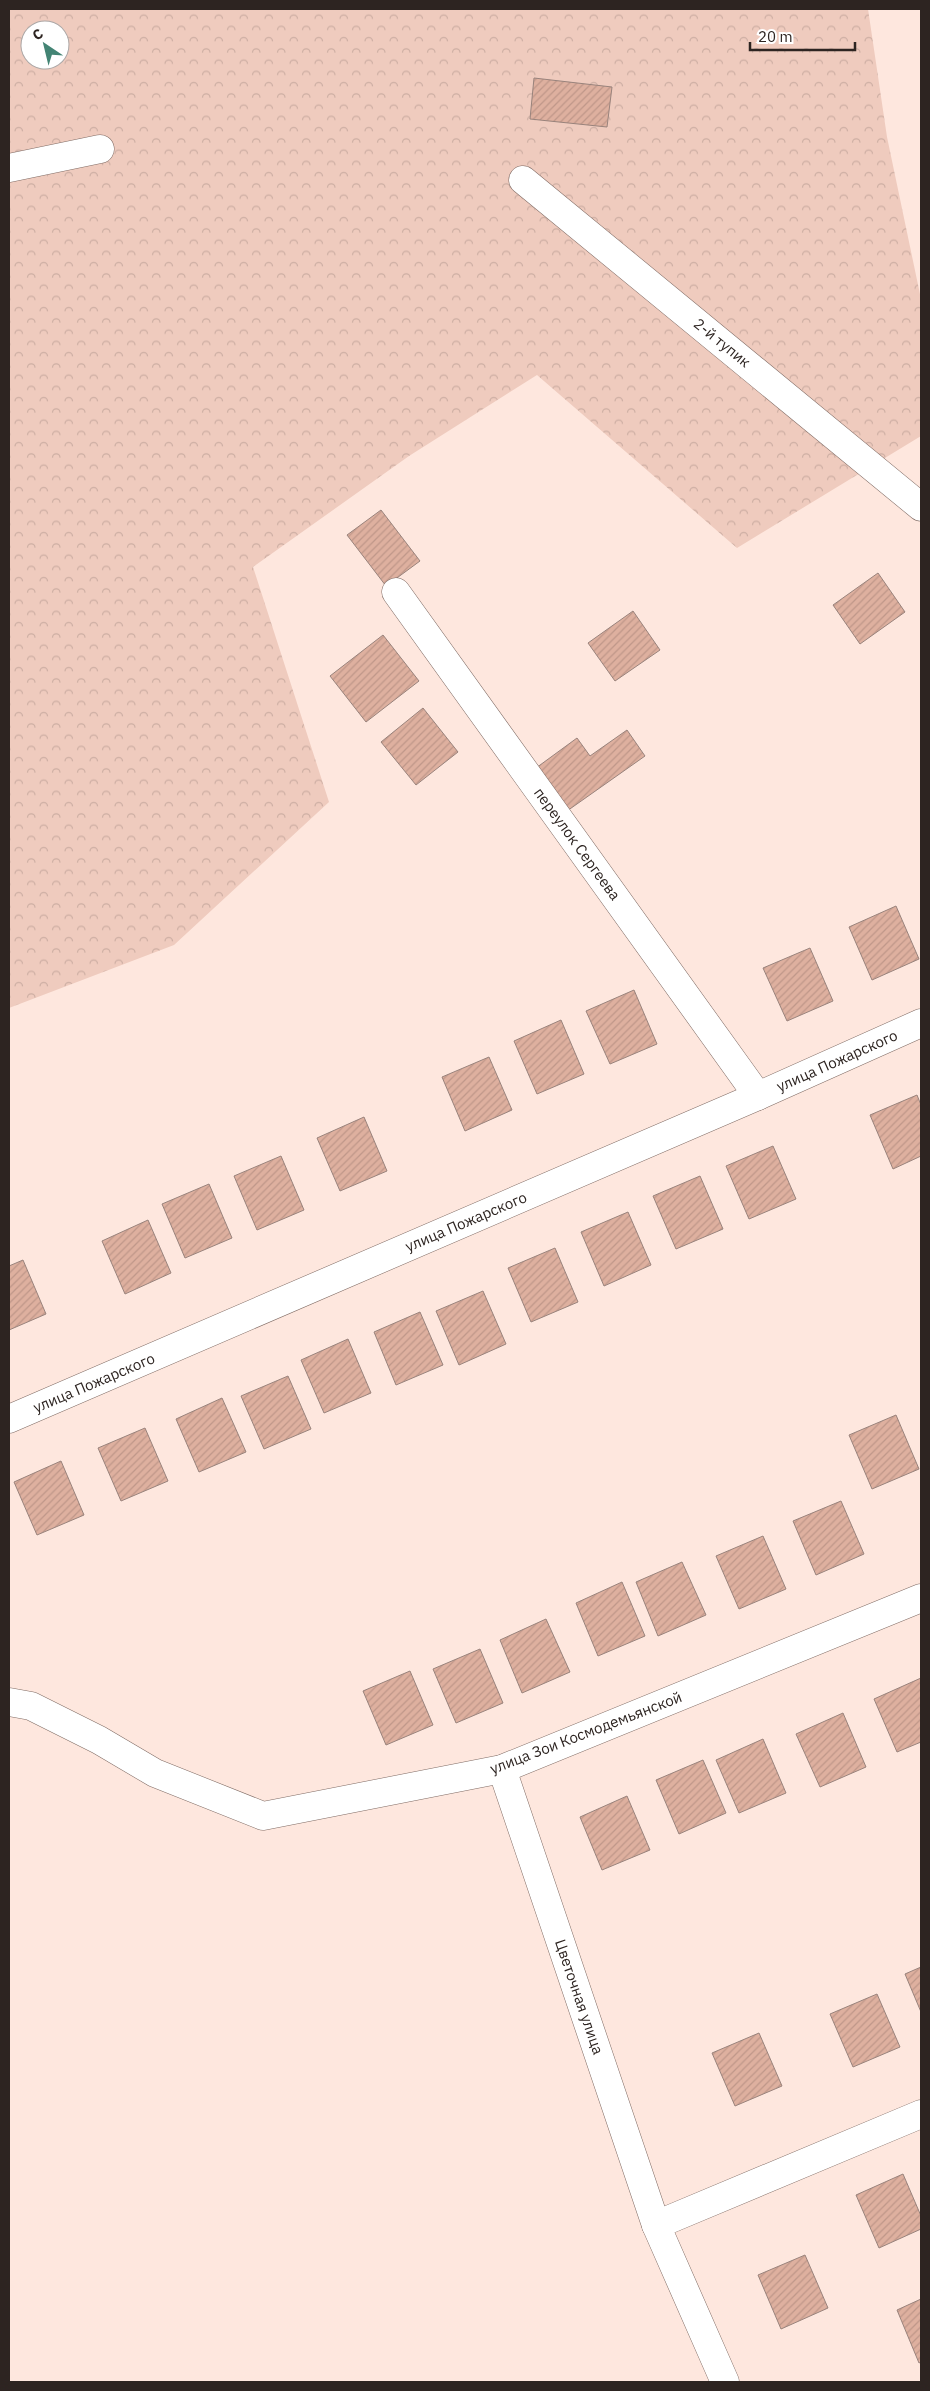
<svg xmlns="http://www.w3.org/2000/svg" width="930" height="2391" font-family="'IBM Plex Sans',sans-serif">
  <defs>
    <pattern id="forest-crowns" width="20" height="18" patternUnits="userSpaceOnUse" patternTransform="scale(1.25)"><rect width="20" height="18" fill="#efcbbe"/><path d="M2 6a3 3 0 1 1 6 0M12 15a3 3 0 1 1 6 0" fill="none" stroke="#cdaea3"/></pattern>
    <pattern id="building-hatch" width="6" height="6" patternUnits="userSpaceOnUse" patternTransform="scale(1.25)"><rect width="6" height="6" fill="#deb09f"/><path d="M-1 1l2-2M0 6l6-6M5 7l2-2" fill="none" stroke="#bf9789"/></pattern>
  </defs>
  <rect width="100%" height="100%" fill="#fee7de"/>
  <path fill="url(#forest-crowns)" fill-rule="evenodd" d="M 9,9 L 868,9 L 887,137 L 921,299 L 921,436 L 737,548 L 537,375 L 409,456 L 253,567 L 329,802 L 174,945 L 9,1008 ZM 30,30 L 60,30 L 60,60 L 30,60 Z"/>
  <g fill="url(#building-hatch)" stroke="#99837c">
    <polygon points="534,78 612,87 607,127 530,119"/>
    <polygon points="381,510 420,561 386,586 347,535"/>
    <polygon points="878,573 905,612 860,644 833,605"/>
    <polygon points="633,611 660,650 615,681 588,643"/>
    <polygon points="383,635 419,681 366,722 330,676"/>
    <polygon points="423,708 458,752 416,785 381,742"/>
    <polygon points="627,730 645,756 567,811 536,768 577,738 590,756"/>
    <polygon points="896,906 919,959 872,980 849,927"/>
    <polygon points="810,948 833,1001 787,1021 763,968"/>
    <polygon points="634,990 657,1044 610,1064 586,1011"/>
    <polygon points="561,1020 584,1074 537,1094 514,1041"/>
    <polygon points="489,1057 512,1110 465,1131 442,1077"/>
    <polygon points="917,1095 921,1105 921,1156 893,1169 870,1115"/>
    <polygon points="364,1117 387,1171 340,1191 317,1138"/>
    <polygon points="773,1146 796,1199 749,1219 726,1166"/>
    <polygon points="281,1156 304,1210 257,1230 234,1176"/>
    <polygon points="700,1176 723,1229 676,1249 653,1196"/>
    <polygon points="209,1184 232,1238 185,1258 162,1204"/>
    <polygon points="628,1212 651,1265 604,1286 581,1232"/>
    <polygon points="148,1220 171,1273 125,1294 102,1241"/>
    <polygon points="555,1248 578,1302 531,1322 508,1268"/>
    <polygon points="23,1260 46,1314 9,1330 9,1266"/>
    <polygon points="483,1291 506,1344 459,1365 436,1311"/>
    <polygon points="420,1312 443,1365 396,1385 374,1332"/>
    <polygon points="348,1339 371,1393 324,1413 301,1360"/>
    <polygon points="288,1376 311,1429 264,1449 241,1396"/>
    <polygon points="222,1398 246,1452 199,1472 176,1419"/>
    <polygon points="896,1415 919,1469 872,1489 849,1435"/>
    <polygon points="145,1428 168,1481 121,1501 98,1448"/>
    <polygon points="61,1461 84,1515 37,1535 14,1482"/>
    <polygon points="841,1501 864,1554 816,1575 793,1521"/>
    <polygon points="763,1536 786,1589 739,1609 716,1556"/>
    <polygon points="682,1562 706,1615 658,1636 636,1582"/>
    <polygon points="622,1582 645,1636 598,1656 576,1603"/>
    <polygon points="546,1619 570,1672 522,1693 500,1640"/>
    <polygon points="480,1649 503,1703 456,1723 433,1669"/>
    <polygon points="410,1671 433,1725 386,1745 363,1691"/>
    <polygon points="921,1678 921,1742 897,1752 874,1699"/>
    <polygon points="843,1713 866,1767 820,1787 796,1734"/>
    <polygon points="763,1739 786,1793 739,1813 716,1760"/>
    <polygon points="703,1760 726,1813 679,1834 656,1780"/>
    <polygon points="627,1796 650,1850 602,1870 580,1817"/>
    <polygon points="921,1967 921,2012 905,1974"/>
    <polygon points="877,1994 900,2047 853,2067 830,2014"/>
    <polygon points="759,2033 782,2086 735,2106 712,2053"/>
    <polygon points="903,2174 921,2216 921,2229 879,2248 856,2195"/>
    <polygon points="805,2255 828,2308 781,2329 758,2275"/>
    <polygon points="921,2299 921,2362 919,2363 897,2310"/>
  </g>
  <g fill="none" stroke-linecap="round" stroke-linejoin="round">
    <defs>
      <g id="minor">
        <polyline points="9,168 100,149"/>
        <polyline points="523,180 921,507"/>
        <polyline points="396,592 758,1096"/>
        <polyline points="9,1419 758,1096 921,1023"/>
        <polyline points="9,1702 31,1706 99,1740 155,1773 263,1816 502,1769 921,1598"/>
        <polyline points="502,1769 656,2225 725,2382"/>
        <polyline points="656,2225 921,2114"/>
      </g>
    </defs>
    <use href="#minor" stroke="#806c65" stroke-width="29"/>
    <use href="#minor" stroke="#fff" stroke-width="28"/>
  </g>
  <g text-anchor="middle" stroke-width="4" stroke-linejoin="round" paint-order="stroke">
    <g font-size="15" fill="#2d2421" stroke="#fff">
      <text transform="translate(722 343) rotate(39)" y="5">2-й тупик</text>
      <text transform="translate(577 844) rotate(54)" y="5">переулок Сергеева</text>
      <text transform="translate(837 1061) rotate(-24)" y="5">улица Пожарского</text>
      <text transform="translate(466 1222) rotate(-23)" y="5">улица Пожарского</text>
      <text transform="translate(94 1383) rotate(-23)" y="5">улица Пожарского</text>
      <text transform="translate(586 1733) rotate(-21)" y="5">улица Зои Космодемьянской</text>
      <text transform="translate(579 1997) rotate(71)" y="5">Цветочная улица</text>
    </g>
  </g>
  <rect width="930" height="2391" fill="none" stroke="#2d2421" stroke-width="20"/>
  <g transform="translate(45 45) rotate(325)"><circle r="24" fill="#ffffff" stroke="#aba7a6"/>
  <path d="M0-4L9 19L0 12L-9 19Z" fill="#438474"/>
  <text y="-8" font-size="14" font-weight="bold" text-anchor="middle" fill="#2d2421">С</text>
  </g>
  <path d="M750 42v8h105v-8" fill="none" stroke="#2d2421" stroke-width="2.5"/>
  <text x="758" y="42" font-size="15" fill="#2d2421" stroke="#ffffff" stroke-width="4" paint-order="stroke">20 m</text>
</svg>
